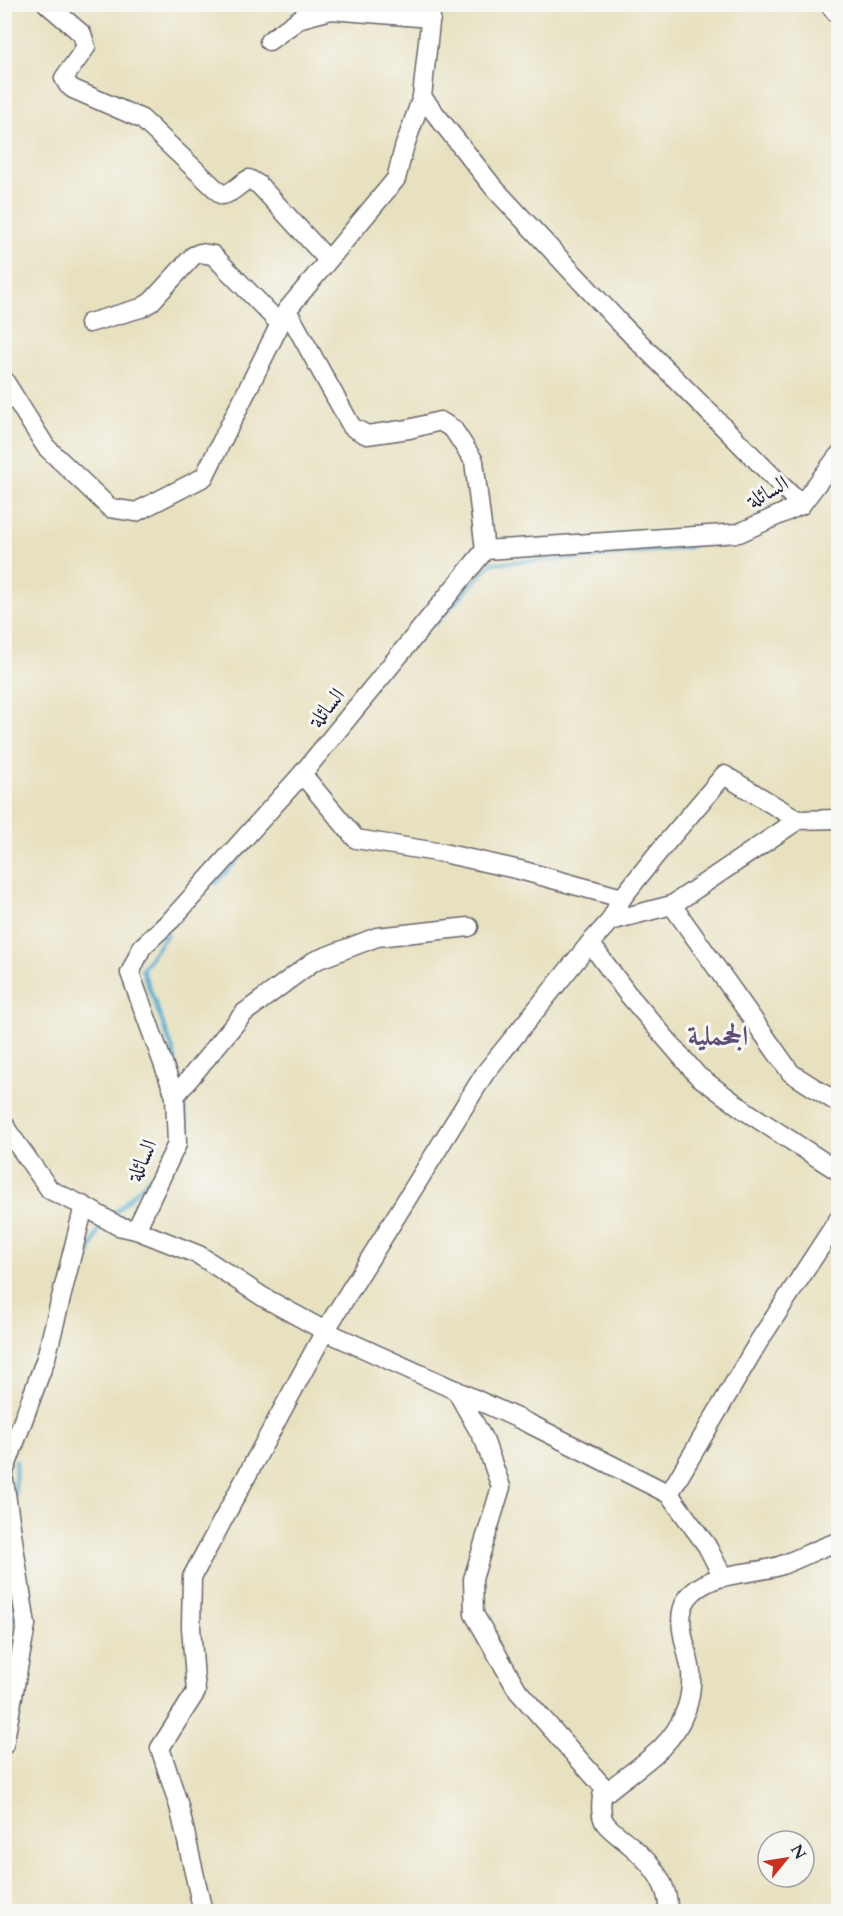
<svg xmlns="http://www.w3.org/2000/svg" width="843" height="1916" font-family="Cardo,Amiri,serif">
  <rect width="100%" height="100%" fill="#f6f6f2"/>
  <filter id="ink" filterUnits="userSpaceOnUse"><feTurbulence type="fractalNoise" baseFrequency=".0167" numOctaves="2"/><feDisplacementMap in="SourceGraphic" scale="12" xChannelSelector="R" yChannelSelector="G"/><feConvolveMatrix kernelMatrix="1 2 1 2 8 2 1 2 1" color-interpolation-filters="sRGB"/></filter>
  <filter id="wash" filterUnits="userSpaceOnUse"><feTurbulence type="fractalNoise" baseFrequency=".008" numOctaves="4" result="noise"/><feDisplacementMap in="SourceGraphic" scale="24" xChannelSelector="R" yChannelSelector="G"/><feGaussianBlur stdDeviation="1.35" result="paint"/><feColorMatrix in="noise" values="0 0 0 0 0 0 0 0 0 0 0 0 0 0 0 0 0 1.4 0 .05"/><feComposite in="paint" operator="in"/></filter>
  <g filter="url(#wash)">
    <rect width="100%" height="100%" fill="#e8e1c0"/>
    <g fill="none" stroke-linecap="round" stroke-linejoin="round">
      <g stroke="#50abce" stroke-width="4.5">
        <polyline points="435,624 492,563 587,558 688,547 696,544"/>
        <polyline points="216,883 259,836"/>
        <polyline points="167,934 142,969 173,1050 179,1083"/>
        <polyline points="182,1145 189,1138 184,1109"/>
        <polyline points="111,1217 155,1172"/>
        <polyline points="68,1305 99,1229 105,1223"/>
        <polyline points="15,1498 16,1461"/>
        <polyline points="10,1669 12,1587"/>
        <polyline points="4,1776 7,1749"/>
      </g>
    </g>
  </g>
  <g filter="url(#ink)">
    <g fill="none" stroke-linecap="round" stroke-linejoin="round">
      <defs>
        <g id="minor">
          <path d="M 47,4 L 82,34 L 86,47 L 64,78 L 68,85 L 73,89 L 142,119 L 222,195 C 232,194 239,184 249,179 L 259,185 L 328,260"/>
          <polyline points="829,4 838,15"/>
          <polyline points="269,41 301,18 331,10 431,18"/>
          <polyline points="422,97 494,188 617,320 801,505"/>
          <polyline points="287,310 352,427 367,435 409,429 440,421 453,429 474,461 485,550"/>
          <polyline points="89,323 141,308 151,302 193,256 200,253 213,255 280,324"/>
          <polyline points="4,380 46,447 110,508 136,512 204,477 287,310 396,179 404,148 422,97 432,4"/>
          <polyline points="302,774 356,839 443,853 520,870 622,898 610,921"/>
          <polyline points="622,898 656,855 724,775 798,820"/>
          <polyline points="672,905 791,1073 838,1103"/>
          <polyline points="590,943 627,993 698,1076 747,1112 838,1171"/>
          <polyline points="175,1096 244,1013 314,961 377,937 469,927"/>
          <polyline points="4,1123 7,1130 50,1190 84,1206 118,1226 136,1230 199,1255 263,1297 325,1331 528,1423 669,1494 707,1546 723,1577"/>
          <polyline points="136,1230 177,1144 175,1096 130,973 142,947 172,919 302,774 485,550 739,533 801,505 838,456"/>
          <polyline points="456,1390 485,1442 501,1487 473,1579 474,1614 518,1691 607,1791"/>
          <polyline points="4,1472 46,1358 84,1206"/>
          <polyline points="4,1481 26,1625 4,1745"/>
          <polyline points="669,1494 759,1341 838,1220"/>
          <polyline points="203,1912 179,1806 160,1748 196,1692 191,1627 192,1577 325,1331 485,1073 590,943 610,921 672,905 798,820 838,819"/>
          <path d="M 668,1912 C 670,1885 649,1861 630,1845 C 622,1838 611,1831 605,1823 C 600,1815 601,1805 602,1796 C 631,1770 671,1751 685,1712 C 690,1701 692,1684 691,1672 C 688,1647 670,1614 692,1593 C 715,1571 751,1575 779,1566 C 799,1559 818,1548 838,1542"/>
        </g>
      </defs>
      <use href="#minor" stroke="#67656a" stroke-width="21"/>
      <use href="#minor" stroke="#fff" stroke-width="18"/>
    </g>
  </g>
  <g text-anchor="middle" stroke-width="6" stroke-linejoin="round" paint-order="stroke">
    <g font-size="22" fill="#22223b" stroke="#f6f6f2">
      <text transform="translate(767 491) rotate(-29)" y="8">السائلة</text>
      <text transform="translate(326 707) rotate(-51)" y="8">السائلة</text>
      <text transform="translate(141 1160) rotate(-66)" y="8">السائلة</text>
    </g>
    <g font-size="28" font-weight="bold" fill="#5e4d76" stroke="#f6f6f2">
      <text x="718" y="1045">الجحملية</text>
    </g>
  </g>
  <rect width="843" height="1916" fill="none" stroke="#f6f6f2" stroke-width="24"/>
  <g transform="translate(786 1859) rotate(60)"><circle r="28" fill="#f6f6f2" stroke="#a1a1a9" stroke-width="1.5"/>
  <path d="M0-4.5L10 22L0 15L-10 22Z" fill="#c8321e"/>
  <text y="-9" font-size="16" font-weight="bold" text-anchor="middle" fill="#22223b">N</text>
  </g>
</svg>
